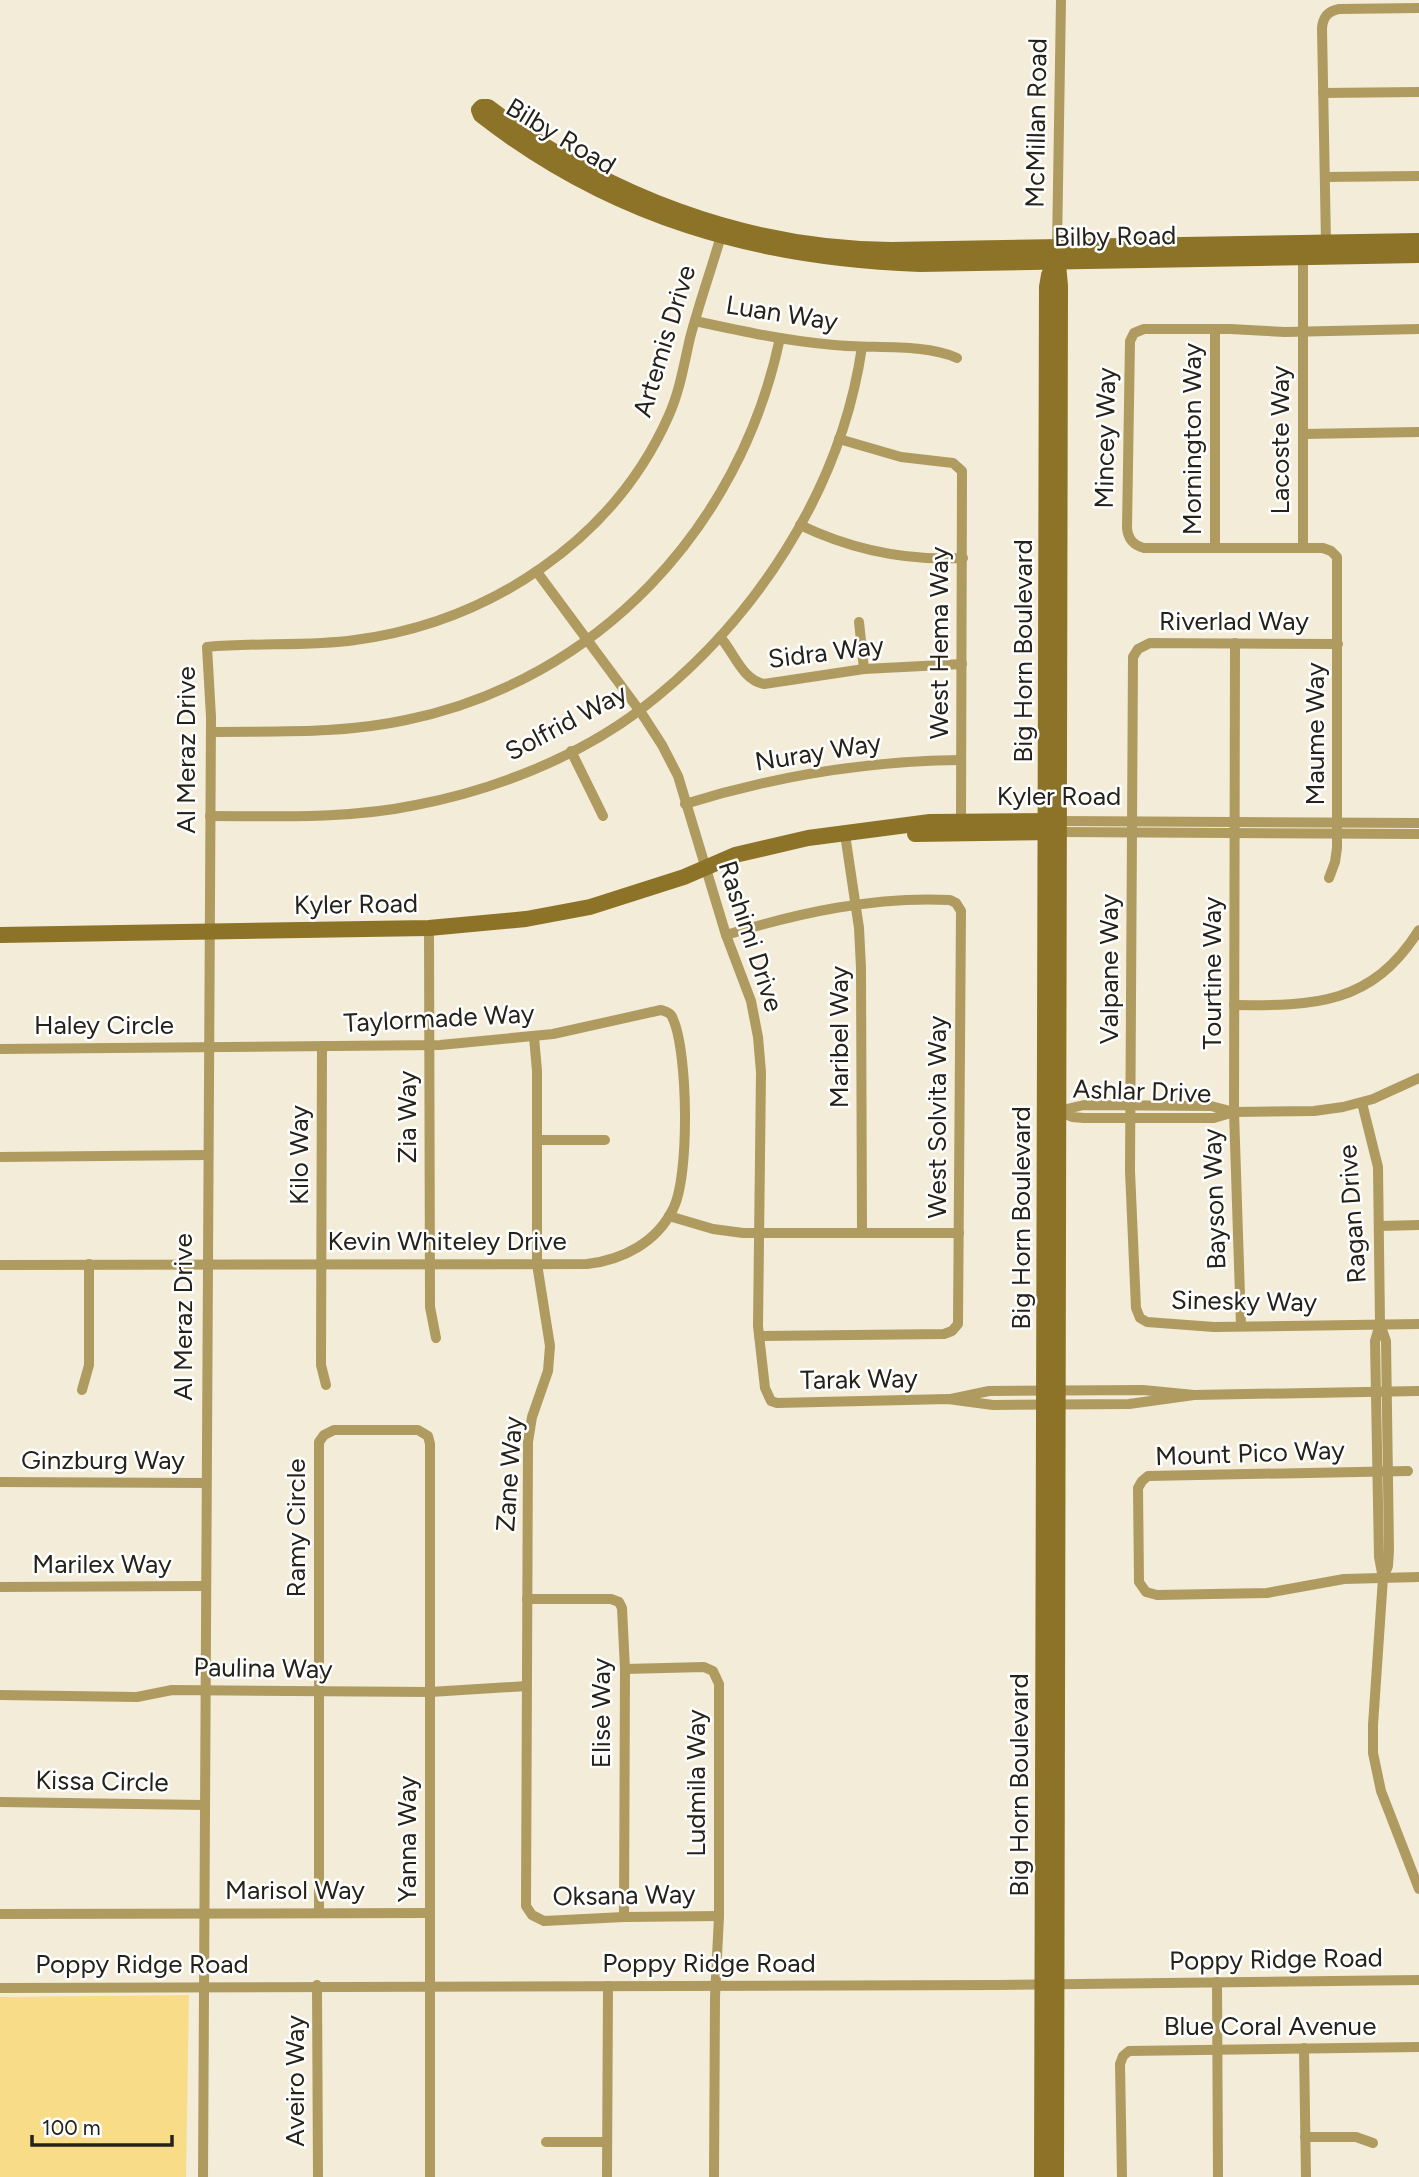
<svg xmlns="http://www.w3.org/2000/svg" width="1419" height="2177" font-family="Figtree,sans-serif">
  <rect width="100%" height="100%" fill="#f3ecd8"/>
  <polygon fill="#f9dc88" points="189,1995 186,2177 0,2177 0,1997"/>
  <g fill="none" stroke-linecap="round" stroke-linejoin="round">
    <g stroke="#af9b60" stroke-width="10">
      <polyline points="1323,93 1419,92"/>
      <polyline points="1325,177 1419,176"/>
      <path d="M 1326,243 L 1322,28 C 1323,17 1328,11 1339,9 L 1419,8"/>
      <polyline points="1057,247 1061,0"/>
      <path d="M 695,321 C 741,331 787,341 834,345 C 871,349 924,343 957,358"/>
      <polyline points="1215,329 1215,548"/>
      <polyline points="1303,434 1419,432"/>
      <polyline points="839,439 901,457 953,463 962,471 961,821"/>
      <path d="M 800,525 C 852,550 905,561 963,558"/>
      <polyline points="1303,548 1303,256"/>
      <polyline points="537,572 642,714 662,745 678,776 726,935 751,1001 758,1037 761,1072 758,1326 765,1388 771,1401 777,1403 948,1399 993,1405 1129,1404 1194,1395"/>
      <polyline points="859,622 864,669"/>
      <path d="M 720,637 C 734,652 742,680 764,684 L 864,669 L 962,664"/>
      <polyline points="1235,643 1234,1112 1241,1326"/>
      <polyline points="1338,644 1150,643 1138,649 1133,657 1130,1171 1136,1308 1140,1318 1147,1322 1214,1327 1419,1324"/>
      <path d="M 211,732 C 276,731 342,734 406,720 C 598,680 740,528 780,338"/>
      <polyline points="571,751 603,816"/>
      <path d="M 685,804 C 775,776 866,761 961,760"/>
      <path d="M 210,816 C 279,816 349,819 416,805 C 494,790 576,758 640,710 C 754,623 841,491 862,347"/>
      <polyline points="1059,821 1419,823"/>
      <polyline points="1059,832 1419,834"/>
      <polyline points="846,841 859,928 861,968 862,1233"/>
      <path d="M 1329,878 L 1335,862 L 1337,848 L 1337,557 L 1331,551 L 1323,548 L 1144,548 C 1133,545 1128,539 1127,528 L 1130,341 L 1134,333 L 1144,329 L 1230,329 L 1285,332 L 1419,329"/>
      <polyline points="429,928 430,1307 436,1338"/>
      <path d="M 726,935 C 798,913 875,896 950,900 L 956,903 L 961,911 L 958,1324 L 952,1331 L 944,1334 L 759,1336"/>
      <path d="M 1234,1005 C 1314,1006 1372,1005 1419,930"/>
      <polyline points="534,1037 537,1071 537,1264 550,1346 548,1371 532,1417 528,1442 526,1906 532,1915 544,1921 624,1917 719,1916"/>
      <polyline points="322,1046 321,1365 326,1385"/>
      <path d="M 0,1049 L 440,1045 L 553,1034 L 661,1010 C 667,1012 671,1013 673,1019 C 688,1052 690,1177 673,1209 C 657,1242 623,1260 587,1264 L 0,1265"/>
      <polyline points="1362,1103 1378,1167 1380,1324 1386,1341 1389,1550 1388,1566 1383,1578"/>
      <polyline points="1058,1111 1084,1105 1211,1106 1234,1112 1314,1111 1343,1107 1373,1099 1419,1078"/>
      <polyline points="1058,1111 1072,1117 1084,1118 1214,1118 1234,1112"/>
      <polyline points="537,1140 605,1140"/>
      <polyline points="0,1157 207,1155"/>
      <polyline points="669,1216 713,1229 743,1233 959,1233"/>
      <polyline points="1379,1226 1419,1225"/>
      <polyline points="1380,1324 1375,1341 1379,1557 1383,1578 1373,1725 1373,1753 1381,1791 1419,1889"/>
      <polyline points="82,1390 89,1365 89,1264"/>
      <polyline points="951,1399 989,1391 1143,1390 1194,1395 1419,1391"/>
      <polyline points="1408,1471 1148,1476 1142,1481 1138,1488 1139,1582 1146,1592 1157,1595 1267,1593 1344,1579 1419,1577"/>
      <polyline points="0,1482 205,1483"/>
      <polyline points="0,1587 205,1586"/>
      <polyline points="527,1599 611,1599 619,1602 622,1608 625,1669 624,1917"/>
      <polyline points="625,1669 704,1667 713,1671 719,1684 719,1916 715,1997 714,2177"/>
      <polyline points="0,1695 137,1697 172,1690 430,1692 527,1686"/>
      <polyline points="0,1802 204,1805"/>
      <polyline points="319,1913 319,1442 324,1435 334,1430 418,1430 428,1436 430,1444 430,2177"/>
      <polyline points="0,1914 429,1913"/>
      <polyline points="1217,1982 1218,2177"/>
      <polyline points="317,1985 318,2177"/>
      <polyline points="0,1988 997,1985 1419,1980"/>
      <polyline points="1304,2048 1306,2177"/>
      <polyline points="1305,2137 1356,2137 1373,2143"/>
      <polyline points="546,2142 607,2142"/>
      <path d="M 203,2177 L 211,717 L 207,647 C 257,642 306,647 355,640 C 490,622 614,540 669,415 C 680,390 684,364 690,338 C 699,304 711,270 721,236"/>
      <polyline points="607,2177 608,1986"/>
      <polyline points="1122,2177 1120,2064 1123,2056 1129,2051 1419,2047"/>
    </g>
    <g stroke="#8c7327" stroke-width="16">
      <path d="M 1419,241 L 891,250 C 744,249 605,195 488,107 L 482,107 L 479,110 L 481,115 C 612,217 756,258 920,264 L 1419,255"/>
      <polyline points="915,834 1057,832"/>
      <polyline points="0,935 429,928 526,919 590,907 684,877 735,855 808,838 930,822 1058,821"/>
      <polyline points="1042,2177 1047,287 1049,275 1057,262"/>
      <polyline points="1056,2177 1060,286 1057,253"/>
    </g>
  </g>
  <g text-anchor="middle" stroke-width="5" stroke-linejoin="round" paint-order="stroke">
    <g font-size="26" fill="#24221a" stroke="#fff">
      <text transform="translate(1036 123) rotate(-89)" y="9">McMillan Road</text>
      <text transform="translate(561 136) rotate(31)" y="9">Bilby Road</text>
      <text transform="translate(1115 236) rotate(-1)" y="9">Bilby Road</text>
      <text transform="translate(782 313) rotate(9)" y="9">Luan Way</text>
      <text transform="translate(664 341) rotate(-73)" y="9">Artemis Drive</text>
      <text transform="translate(1105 438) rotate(-89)" y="9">Mincey Way</text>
      <text transform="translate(1192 439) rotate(-90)" y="9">Mornington Way</text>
      <text transform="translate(1280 440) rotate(-90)" y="9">Lacoste Way</text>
      <text x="1234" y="630">Riverlad Way</text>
      <text transform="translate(939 643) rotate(-90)" y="9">West Hema Way</text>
      <text transform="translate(1023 651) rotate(-90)" y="9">Big Horn Boulevard</text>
      <text transform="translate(826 652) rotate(-7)" y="9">Sidra Way</text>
      <text transform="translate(566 722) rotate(-28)" y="9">Solfrid Way</text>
      <text transform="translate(1315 734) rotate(-90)" y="9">Maume Way</text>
      <text transform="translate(186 750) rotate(-90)" y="9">Al Meraz Drive</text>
      <text transform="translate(818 752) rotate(-9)" y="9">Nuray Way</text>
      <text x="1059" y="805">Kyler Road</text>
      <text transform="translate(356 904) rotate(-1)" y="9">Kyler Road</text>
      <text transform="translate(751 936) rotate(72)" y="9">Rashimi Drive</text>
      <text transform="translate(1109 969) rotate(-90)" y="9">Valpane Way</text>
      <text transform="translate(1212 973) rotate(-90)" y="9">Tourtine Way</text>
      <text transform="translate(439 1018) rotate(-3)" y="9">Taylormade Way</text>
      <text x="104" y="1034">Haley Circle</text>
      <text transform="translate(839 1037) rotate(-90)" y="9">Maribel Way</text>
      <text transform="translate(1142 1091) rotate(2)" y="9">Ashlar Drive</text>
      <text transform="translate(407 1117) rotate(-90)" y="9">Zia Way</text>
      <text transform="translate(937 1117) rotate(-90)" y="9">West Solvita Way</text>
      <text transform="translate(299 1155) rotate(-90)" y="9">Kilo Way</text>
      <text transform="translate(1214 1199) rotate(-92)" y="9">Bayson Way</text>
      <text transform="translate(1352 1214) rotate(-94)" y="9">Ragan Drive</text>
      <text transform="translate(1021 1218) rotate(-90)" y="9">Big Horn Boulevard</text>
      <text x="447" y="1250">Kevin Whiteley Drive</text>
      <text transform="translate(1244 1301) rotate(1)" y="9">Sinesky Way</text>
      <text transform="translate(183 1317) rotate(-90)" y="9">Al Meraz Drive</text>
      <text transform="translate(859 1379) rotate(-1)" y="9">Tarak Way</text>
      <text transform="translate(1250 1453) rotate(-2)" y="9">Mount Pico Way</text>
      <text x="103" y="1469">Ginzburg Way</text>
      <text transform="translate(509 1474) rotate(-86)" y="9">Zane Way</text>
      <text transform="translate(296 1528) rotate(-90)" y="9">Ramy Circle</text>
      <text x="102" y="1573">Marilex Way</text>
      <text transform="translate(263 1668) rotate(1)" y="9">Paulina Way</text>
      <text transform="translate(601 1713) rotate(-90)" y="9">Elise Way</text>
      <text transform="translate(102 1781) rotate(1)" y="9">Kissa Circle</text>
      <text transform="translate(696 1783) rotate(-90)" y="9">Ludmila Way</text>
      <text transform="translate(1019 1785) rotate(-90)" y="9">Big Horn Boulevard</text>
      <text transform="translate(407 1839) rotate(-90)" y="9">Yanna Way</text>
      <text x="295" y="1899">Marisol Way</text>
      <text transform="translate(624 1895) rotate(-1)" y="9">Oksana Way</text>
      <text transform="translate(1276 1959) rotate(-1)" y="9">Poppy Ridge Road</text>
      <text x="709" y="1972">Poppy Ridge Road</text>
      <text x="142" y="1973">Poppy Ridge Road</text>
      <text x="1270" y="2035">Blue Coral Avenue</text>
      <text transform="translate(295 2081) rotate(-90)" y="9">Aveiro Way</text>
    </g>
  </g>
  <path d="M32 2135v10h140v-10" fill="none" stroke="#24221a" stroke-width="3.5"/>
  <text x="42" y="2135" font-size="21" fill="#24221a" stroke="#ffffff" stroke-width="5" paint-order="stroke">100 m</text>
</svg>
